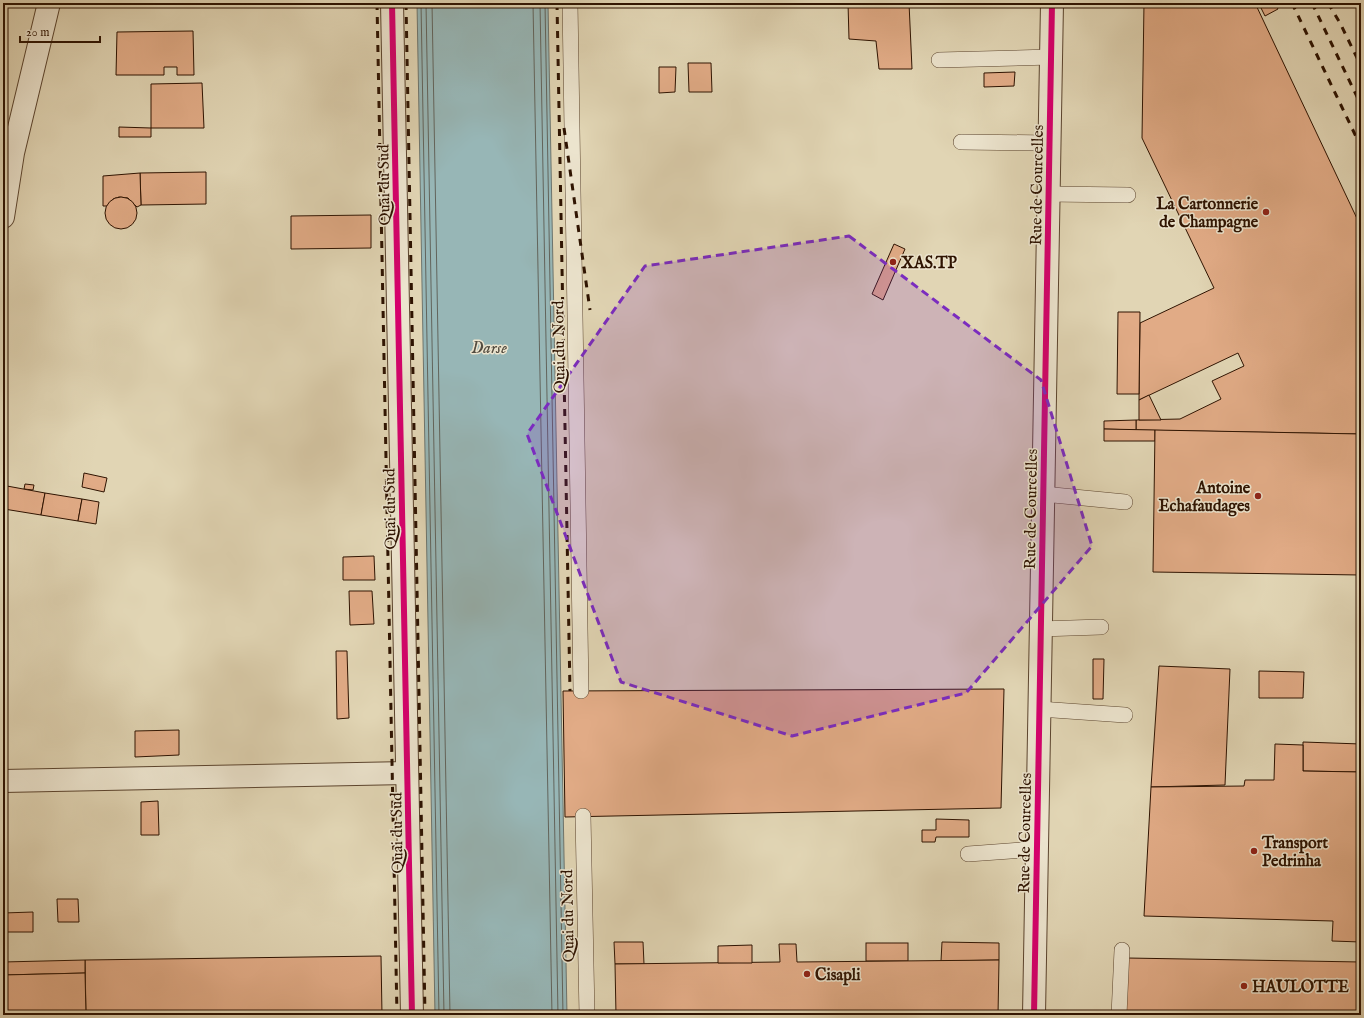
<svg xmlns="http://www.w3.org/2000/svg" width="1364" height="1018" font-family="'IM FELL English',serif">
  <rect width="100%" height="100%" fill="#e1d5b4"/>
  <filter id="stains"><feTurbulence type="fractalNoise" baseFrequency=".005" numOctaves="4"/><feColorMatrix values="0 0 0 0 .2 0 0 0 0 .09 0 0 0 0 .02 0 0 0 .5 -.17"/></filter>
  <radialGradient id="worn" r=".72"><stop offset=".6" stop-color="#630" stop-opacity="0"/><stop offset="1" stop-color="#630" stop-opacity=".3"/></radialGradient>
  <polygon fill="#97b6b6" stroke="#6d756e" points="417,3 548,3 567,1015 435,1015"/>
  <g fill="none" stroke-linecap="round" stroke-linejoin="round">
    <g stroke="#62645c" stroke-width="1">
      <polyline points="421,3 439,1015"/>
      <polyline points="426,3 444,1015"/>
      <polyline points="432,3 450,1015"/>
      <polyline points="533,3 552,1015"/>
      <polyline points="540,3 558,1015"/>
      <polyline points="545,3 563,1015"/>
    </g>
  </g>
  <g fill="#e1ab86" stroke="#2e1301">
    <polygon points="848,3 909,3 912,69 879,69 876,41 849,39"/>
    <polygon points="1144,3 1255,3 1361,227 1361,434 1136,430 1136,420 1180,419 1221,399 1212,381 1244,366 1238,353 1139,400 1140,323 1214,288 1142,138"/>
    <polygon points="1264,3 1275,3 1278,9 1265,16 1260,6"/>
    <polygon points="193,31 194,75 177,75 177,67 164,67 164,75 116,75 117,32"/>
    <polygon points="688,63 711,63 712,92 689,92"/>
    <polygon points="659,67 676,67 675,92 659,93"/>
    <polygon points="1015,72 1014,86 984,87 984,73"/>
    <polygon points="202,83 204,128 151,128 151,84"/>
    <polygon points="119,127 151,128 151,137 119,137"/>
    <polygon points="206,172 206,204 141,205 140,173"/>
    <polygon points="140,173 141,205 137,207 128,198 119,197 113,199 107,206 103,206 103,176"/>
    <circle cx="121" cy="213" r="16"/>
    <polygon points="371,215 371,248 291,249 291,216"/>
    <polygon points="894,244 905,249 883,300 872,294"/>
    <polygon points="1118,312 1140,312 1139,394 1117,394"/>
    <polygon points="1149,395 1161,420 1139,420 1139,400"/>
    <polygon points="1136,420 1136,430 1104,429 1104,421"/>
    <polygon points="1104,429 1155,430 1155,441 1104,441"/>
    <polygon points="1155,430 1361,434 1361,575 1153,572"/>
    <polygon points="84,473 107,478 104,492 82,487"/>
    <polygon points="25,484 34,485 33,490 24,489"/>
    <polygon points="7,486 45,493 41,515 4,509"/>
    <polygon points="45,493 82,499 78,521 41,515"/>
    <polygon points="82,499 99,502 96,524 78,521"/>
    <polygon points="374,556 375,580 343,580 343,557"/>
    <polygon points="349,591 372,591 374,624 350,625"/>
    <polygon points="336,651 347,651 349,718 337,719"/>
    <polygon points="1093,659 1104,659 1103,699 1093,699"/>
    <polygon points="1159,666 1230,669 1225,785 1151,787"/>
    <polygon points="1259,671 1304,672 1303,698 1259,698"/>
    <polygon points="1004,689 1001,808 565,817 563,691"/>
    <polygon points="179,730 179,755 135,757 135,731"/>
    <polygon points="1303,742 1361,744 1361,772 1303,771"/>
    <polygon points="1275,744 1303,745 1303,771 1361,772 1361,942 1332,941 1333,921 1144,916 1151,787 1244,786 1245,780 1274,780"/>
    <polygon points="158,801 159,835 141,835 141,802"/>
    <polygon points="936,819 969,820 969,837 936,837 935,842 922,842 922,830 936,830"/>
    <polygon points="57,899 78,899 79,922 58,922"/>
    <polygon points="33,912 33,932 3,932 3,913"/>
    <polygon points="614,942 643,942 644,964 615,964"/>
    <polygon points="942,942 999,943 999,960 941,961"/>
    <rect x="866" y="943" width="42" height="18"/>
    <polygon points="779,944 796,944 797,962 999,960 998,1015 616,1015 615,964 780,962"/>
    <polygon points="752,945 752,963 718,963 718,946"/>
    <polygon points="381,956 382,1015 86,1015 85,960"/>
    <polygon points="1127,958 1361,962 1361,1015 1126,1015"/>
    <polygon points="85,960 85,973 3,975 3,962"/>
    <polygon points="85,973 86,1015 3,1015 3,975"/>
  </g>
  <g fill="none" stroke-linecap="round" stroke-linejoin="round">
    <defs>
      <g id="service">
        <polyline points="570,3 581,691"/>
        <polyline points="939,60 1051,57"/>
        <polyline points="961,142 1049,143"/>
        <polyline points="1048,194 1128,195"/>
        <polyline points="1043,494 1125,502"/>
        <polyline points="1040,629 1101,627"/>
        <polyline points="1039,709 1125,715"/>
        <polyline points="583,816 587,1015"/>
        <polyline points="968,854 1037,849"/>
        <polyline points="1119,1015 1122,950"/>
      </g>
      <g id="minor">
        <polyline points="392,3 412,1015"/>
        <polyline points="3,217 13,153 49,3"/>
        <polyline points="3,781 407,773"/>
        <polyline points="1034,1015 1052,3"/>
      </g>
    </defs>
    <use href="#service" stroke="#5b442e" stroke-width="16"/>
    <use href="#minor" stroke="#5b442e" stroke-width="24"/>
    <use href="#service" stroke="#ece4ce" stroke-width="15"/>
    <use href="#minor" stroke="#ece4ce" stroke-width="22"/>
    <g stroke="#2e1301" stroke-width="3" stroke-dasharray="7 7" stroke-linecap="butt">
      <polyline points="377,3 397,1015"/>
      <polyline points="406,3 425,1015"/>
      <polyline points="557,3 570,691"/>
      <polyline points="1292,3 1361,147"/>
      <polyline points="1312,3 1361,105"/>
      <polyline points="1328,3 1340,23 1361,66"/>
      <polyline points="564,128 590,310"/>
    </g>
    <defs>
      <g id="cycleway">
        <polyline points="392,3 412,1015"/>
        <polyline points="1034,1015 1052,3"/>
      </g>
    </defs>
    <use href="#cycleway" stroke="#ece4ce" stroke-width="8"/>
    <use href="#cycleway" stroke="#d6006c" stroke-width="6"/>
  </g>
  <path fill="#7b2cbf" fill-opacity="0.2" stroke="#7b2cbf" stroke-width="3" stroke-dasharray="8 5" stroke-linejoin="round" d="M 849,236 L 1041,380 L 1092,546 L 966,693 L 792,736 L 621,682 L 527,434 L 645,266 Z"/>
  <g fill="#8f2418" stroke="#ece4ce" stroke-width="1.5">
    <circle cx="1266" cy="212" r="4"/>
    <circle cx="893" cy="262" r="4"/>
    <circle cx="1258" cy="496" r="4"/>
    <circle cx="1254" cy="851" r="4"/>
    <circle cx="807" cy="974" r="4"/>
    <circle cx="1244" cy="986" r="4"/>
  </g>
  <g text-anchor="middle" stroke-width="3" stroke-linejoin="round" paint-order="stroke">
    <g font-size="16" fill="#2e1301" stroke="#ece4ce">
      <text transform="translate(383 185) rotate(-91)" y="6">Quai du Sud</text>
      <text transform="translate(1036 185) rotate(-89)" y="6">Rue de Courcelles</text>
      <text transform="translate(558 347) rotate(-91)" y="6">Quai du Nord</text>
      <text transform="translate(389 509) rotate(-91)" y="6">Quai du Sud</text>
      <text transform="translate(1030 509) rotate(-89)" y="6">Rue de Courcelles</text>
      <text transform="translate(396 833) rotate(-91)" y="6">Quai du Sud</text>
      <text transform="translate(1024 833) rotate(-89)" y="6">Rue de Courcelles</text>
      <text transform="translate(567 916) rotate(-91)" y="6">Quai du Nord</text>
    </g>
    <g font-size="16" font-weight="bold" fill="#2e1301" stroke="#ece4ce" text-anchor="start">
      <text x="1258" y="209" text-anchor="end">La Cartonnerie<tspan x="1258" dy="18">de Champagne</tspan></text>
      <text x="901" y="268">XAS.TP</text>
      <text x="1250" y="493" text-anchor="end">Antoine<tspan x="1250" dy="18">Echafaudages</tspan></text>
      <text x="1262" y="848">Transport<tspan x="1262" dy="18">Pedrinha</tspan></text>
      <text x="815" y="980">Cisapli</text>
      <text x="1252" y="992">HAULOTTE</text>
    </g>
    <g font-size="17" font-style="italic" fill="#534c40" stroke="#ece4ce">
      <text x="489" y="353">Darse</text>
    </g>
  </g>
  <rect width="1364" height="1018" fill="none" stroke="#e1d5b4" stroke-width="16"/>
  <rect x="4" y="4" width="1356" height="1010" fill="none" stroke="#2e1301" stroke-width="2"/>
  <rect x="8" y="8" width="1348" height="1002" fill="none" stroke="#2e1301"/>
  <path d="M20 36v6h80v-6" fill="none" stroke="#2e1301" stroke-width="2"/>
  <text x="26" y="36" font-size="12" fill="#2e1301" stroke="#ece4ce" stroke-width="3" paint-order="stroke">20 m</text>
  <rect width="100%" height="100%" filter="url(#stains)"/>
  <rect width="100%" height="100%" fill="url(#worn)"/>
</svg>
